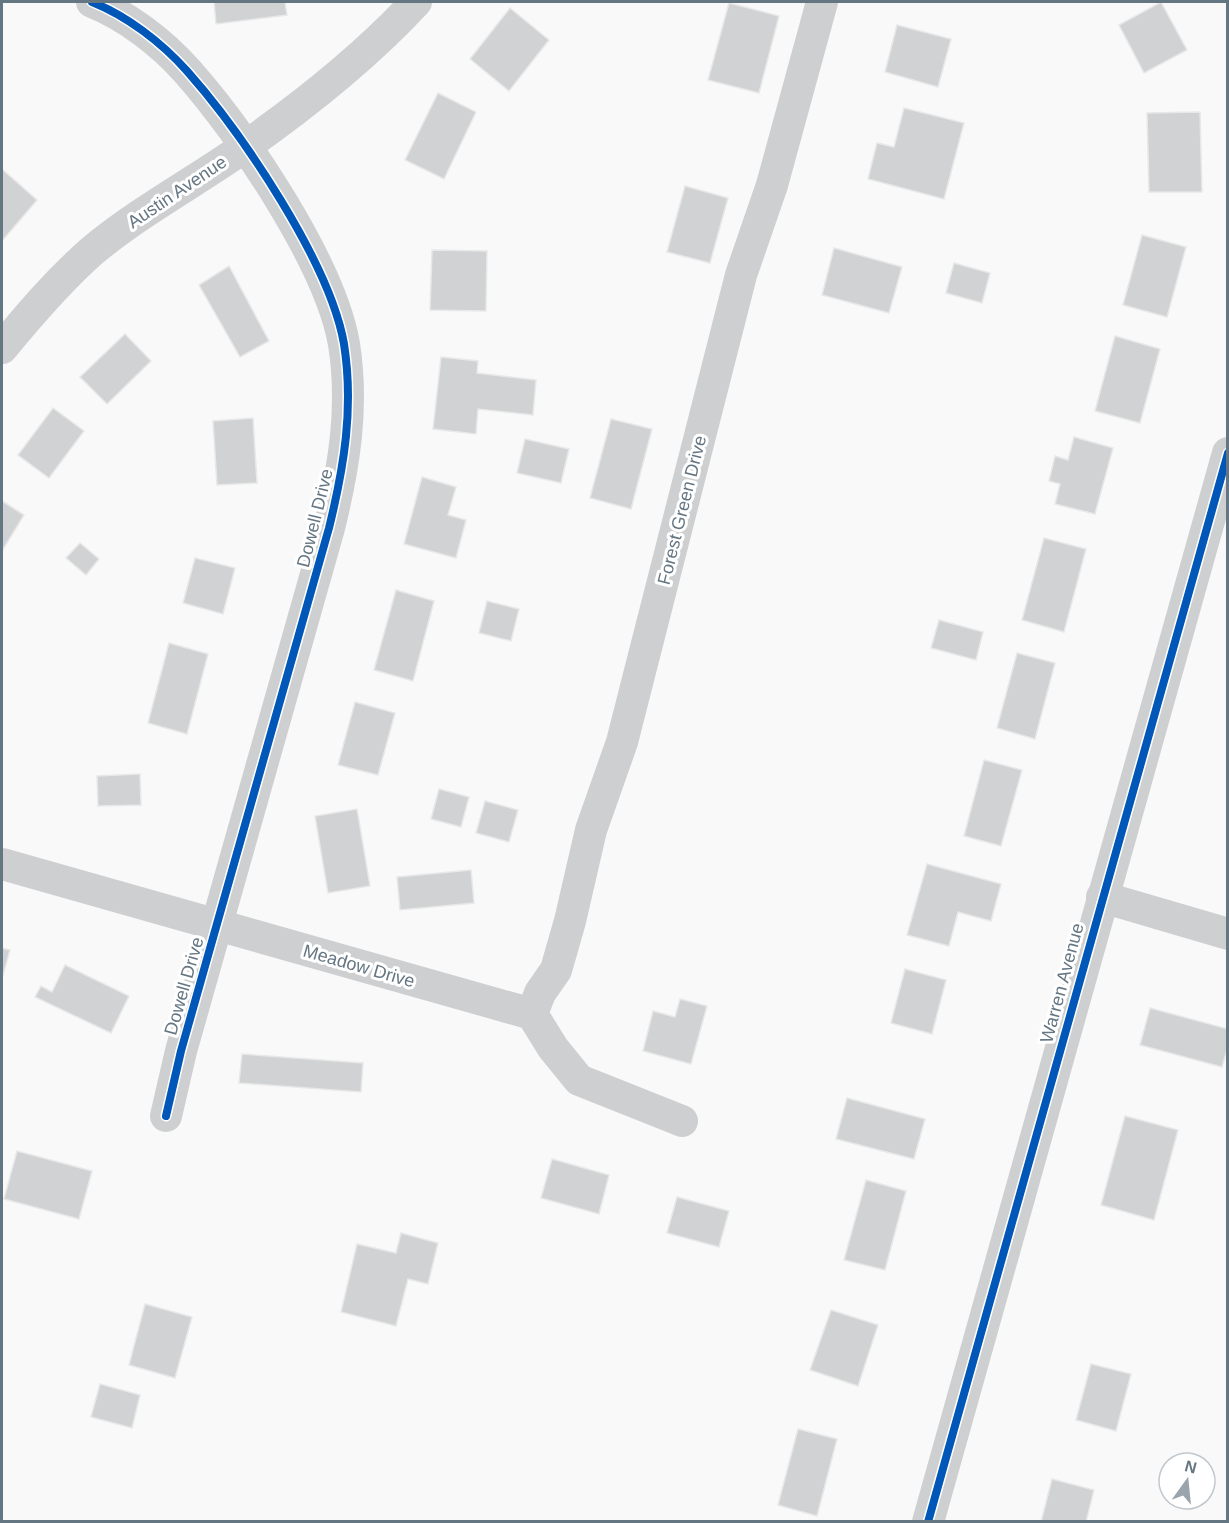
<svg xmlns="http://www.w3.org/2000/svg" width="1229" height="1523" font-family="Arial,sans-serif">
  <rect width="100%" height="100%" fill="#f9f9f9"/>
  <g fill="#d0d2d3" stroke="#e8e8e8" stroke-width="1.5">
    <polygon points="214,2 285,2 287,15 216,24"/>
    <polygon points="1161,2 1187,50 1144,73 1119,25"/>
    <polygon points="729,3 779,16 759,93 708,80"/>
    <polygon points="510,8 549,40 509,91 470,59"/>
    <polygon points="897,25 951,39 938,87 885,72"/>
    <polygon points="438,93 476,112 444,179 405,160"/>
    <polygon points="904,108 964,123 944,199 868,179 877,143 894,147"/>
    <polygon points="1200,112 1202,192 1149,192 1147,113"/>
    <polygon points="2,169 37,200 2,241"/>
    <polygon points="685,186 728,198 710,263 667,252"/>
    <polygon points="1142,235 1186,247 1167,317 1123,305"/>
    <polygon points="834,248 902,267 889,313 822,295"/>
    <polygon points="432,250 487,251 486,311 430,310"/>
    <polygon points="954,263 990,273 982,303 946,293"/>
    <polygon points="229,266 269,341 240,357 199,285"/>
    <polygon points="125,334 151,361 107,404 80,377"/>
    <polygon points="1115,336 1160,349 1140,423 1095,411"/>
    <polygon points="441,357 478,361 477,373 536,380 533,415 478,409 476,434 433,429"/>
    <polygon points="53,408 84,431 49,478 18,455"/>
    <polygon points="253,418 257,483 217,485 213,421"/>
    <polygon points="611,419 652,429 631,509 590,498"/>
    <polygon points="1074,437 1113,448 1095,514 1055,504 1060,484 1049,481 1055,456 1068,460"/>
    <polygon points="525,439 569,449 561,483 517,473"/>
    <polygon points="422,477 456,487 448,515 466,520 456,558 404,544"/>
    <polygon points="2,501 24,515 2,551"/>
    <polygon points="1044,538 1086,549 1064,632 1022,620"/>
    <polygon points="80,543 99,559 86,575 66,558"/>
    <polygon points="195,558 235,568 223,614 183,603"/>
    <polygon points="396,590 434,601 413,681 374,670"/>
    <polygon points="487,601 519,609 511,641 479,633"/>
    <polygon points="939,620 983,632 976,660 931,648"/>
    <polygon points="169,643 208,654 187,734 148,723"/>
    <polygon points="1017,653 1055,663 1035,739 997,728"/>
    <polygon points="355,702 395,713 378,775 338,765"/>
    <polygon points="984,760 1022,770 1001,846 964,836"/>
    <polygon points="140,774 141,805 98,806 97,776"/>
    <polygon points="439,789 469,797 461,827 431,819"/>
    <polygon points="485,801 518,810 509,842 476,833"/>
    <polygon points="357,809 370,886 328,893 315,816"/>
    <polygon points="927,864 1001,884 991,921 958,912 949,946 907,935"/>
    <polygon points="471,870 474,903 400,910 397,877"/>
    <polygon points="2,948 10,950 2,979"/>
    <polygon points="65,965 129,996 111,1033 35,997 41,986 52,992"/>
    <polygon points="905,969 946,980 932,1034 891,1023"/>
    <polygon points="680,999 707,1006 691,1064 643,1051 653,1011 675,1017"/>
    <polygon points="1150,1008 1228,1029 1228,1046 1222,1067 1140,1045"/>
    <polygon points="242,1054 363,1063 361,1092 239,1083"/>
    <polygon points="847,1098 925,1119 914,1159 836,1139"/>
    <polygon points="1125,1116 1178,1130 1154,1220 1101,1205"/>
    <polygon points="17,1151 92,1171 79,1219 4,1199"/>
    <polygon points="552,1159 609,1175 599,1214 541,1198"/>
    <polygon points="866,1180 906,1191 885,1270 844,1260"/>
    <polygon points="677,1197 729,1211 719,1247 667,1233"/>
    <polygon points="401,1233 438,1243 428,1284 408,1279 396,1326 341,1312 357,1244 396,1253"/>
    <polygon points="145,1304 192,1317 175,1378 129,1365"/>
    <polygon points="831,1310 878,1325 858,1386 810,1370"/>
    <polygon points="1091,1364 1131,1374 1116,1431 1076,1420"/>
    <polygon points="100,1384 140,1395 132,1428 91,1417"/>
    <polygon points="798,1429 837,1439 817,1516 778,1505"/>
    <polygon points="1052,1479 1094,1490 1086,1522 1041,1522"/>
  </g>
  <g fill="none" stroke-linecap="round" stroke-linejoin="round">
    <g stroke="#cecfd0" stroke-width="32">
      <path d="M 92,2 C 127,16 161,42 187,71 C 242,133 330,263 344,344 C 354,408 344,467 329,528 L 181,1051 L 166,1116"/>
      <path d="M 2,348 C 30,314 59,280 92,251 C 140,211 195,182 246,146 C 307,103 366,56 416,2"/>
      <polyline points="2,864 532,1014 553,1048 579,1080 682,1121"/>
      <polyline points="1102,897 1228,934"/>
      <polyline points="532,1014 540,993 556,970 570,921 591,830 622,742 741,275 772,185 822,2"/>
      <polyline points="928,1522 1228,453"/>
    </g>
    <defs>
      <g id="cycleway">
        <path d="M 92,2 C 127,16 161,42 187,71 C 242,133 330,263 344,344 C 354,408 344,467 329,528 L 181,1051 L 166,1116"/>
        <polyline points="928,1522 1228,453"/>
      </g>
    </defs>
    <use href="#cycleway" stroke="#fff" stroke-width="11"/>
    <use href="#cycleway" stroke="#0057b8" stroke-width="8"/>
  </g>
  <g text-anchor="middle" stroke-width="6" stroke-linejoin="round" paint-order="stroke">
    <g font-size="18" fill="#657683" stroke="#fff">
      <text transform="translate(177 192) rotate(-34)" y="6">Austin Avenue</text>
      <text transform="translate(682 510) rotate(-76)" y="6">Forest Green Drive</text>
      <text transform="translate(315 518) rotate(-76)" y="6">Dowell Drive</text>
      <text transform="translate(359 966) rotate(16)" y="6">Meadow Drive</text>
      <text transform="translate(1062 983) rotate(-75)" y="6">Warren Avenue</text>
      <text transform="translate(184 986) rotate(-74)" y="6">Dowell Drive</text>
    </g>
  </g>
  <rect width="1229" height="1523" fill="none" stroke="#657683" stroke-width="6"/>
  <g transform="translate(1187 1481) rotate(15)"><circle r="28" fill="#ffffff" stroke="#c1c8cd" stroke-width="1.5"/>
  <path d="M0-4.5L10 22L0 15L-10 22Z" fill="#99a4ac"/>
  <text y="-9" font-size="16" font-weight="bold" text-anchor="middle" fill="#657683">N</text>
  </g>
</svg>
